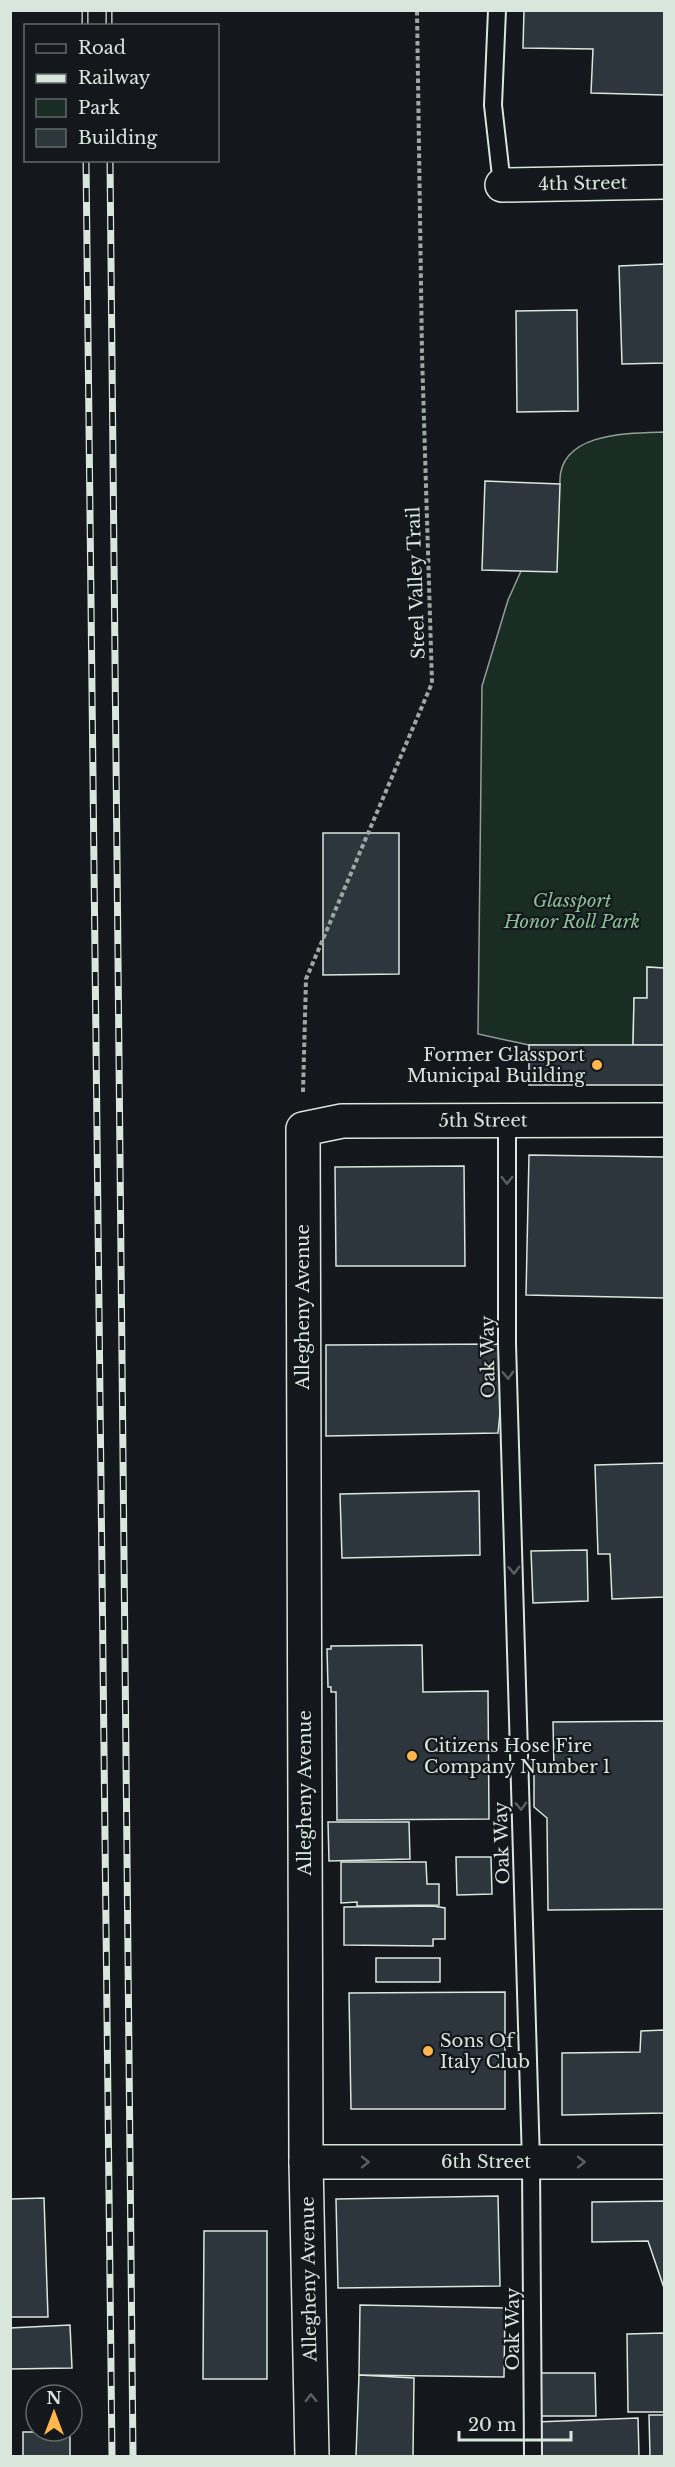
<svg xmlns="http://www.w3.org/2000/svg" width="675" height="2467" font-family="'Libre Baskerville',serif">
  <rect width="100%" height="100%" fill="#14181c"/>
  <path fill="#1a2d24" stroke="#939e99" stroke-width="1.5" d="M 664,432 L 664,968 L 647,967 L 647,998 L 634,998 L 633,1045 L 529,1045 L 478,1034 L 482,686 L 508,600 L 560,484 C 557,432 629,433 664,432 Z"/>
  <g fill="#2c363c" stroke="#d8e6dc" stroke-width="1.5">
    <polygon points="524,10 664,10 664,95 591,93 593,49 523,48"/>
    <polygon points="664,264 664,363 622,364 619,266"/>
    <polygon points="577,310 578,411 517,412 516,311"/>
    <polygon points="485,481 560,484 557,572 482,570"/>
    <polygon points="323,833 399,833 399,974 323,975"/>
    <polygon points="647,967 664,968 664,1045 633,1045 634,998 647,998"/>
    <rect x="529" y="1045" width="135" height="40"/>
    <polygon points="529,1155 664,1157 664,1298 526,1295"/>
    <polygon points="464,1166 465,1266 336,1266 335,1167"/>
    <polygon points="507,1344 498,1433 326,1436 326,1345"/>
    <polygon points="664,1463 664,1597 612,1599 610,1554 598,1554 595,1465"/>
    <polygon points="479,1491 480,1555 342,1558 340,1494"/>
    <polygon points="587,1550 588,1601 533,1603 531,1551"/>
    <polygon points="422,1645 423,1692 488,1691 489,1819 337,1820 336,1692 331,1692 331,1687 328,1687 327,1649 331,1649 331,1646"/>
    <polygon points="664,1721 664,1909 548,1910 547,1818 534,1807 534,1770 554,1770 553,1722"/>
    <polygon points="328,1822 409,1822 410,1859 329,1861"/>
    <polygon points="456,1857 491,1857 492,1894 457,1895"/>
    <polygon points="341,1862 426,1862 427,1884 439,1884 439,1905 357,1906 357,1902 341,1903"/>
    <polygon points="433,1906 445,1908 445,1939 433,1939 433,1946 344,1945 344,1907"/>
    <rect x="376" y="1958" width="64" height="24"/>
    <polygon points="505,1992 505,2109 351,2109 349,1993"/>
    <polygon points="664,2030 664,2113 562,2115 562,2053 640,2052 641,2031"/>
    <polygon points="498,2196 500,2286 338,2288 336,2199"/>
    <polygon points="44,2198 48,2317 10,2317 10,2199"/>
    <polygon points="664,2201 664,2288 648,2241 592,2242 592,2202"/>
    <polygon points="204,2231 267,2231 267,2379 203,2379"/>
    <polygon points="360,2305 505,2308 504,2377 359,2375"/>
    <polygon points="70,2325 72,2368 10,2369 10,2328"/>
    <polygon points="664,2333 664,2412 628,2412 627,2334"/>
    <polygon points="536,2373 595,2373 596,2416 537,2416"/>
    <polygon points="359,2375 414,2378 413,2456 356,2456"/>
    <polygon points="649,2415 664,2415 664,2456 650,2456"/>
    <polygon points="638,2418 639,2456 537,2456 536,2422"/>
    <rect x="23" y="2432" width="47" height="24"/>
  </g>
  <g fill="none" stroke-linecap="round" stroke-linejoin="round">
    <defs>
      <g id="lane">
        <polyline points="497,10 493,105 502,185"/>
        <polyline points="507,1121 507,1344 531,2162 533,2456"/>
      </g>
      <g id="street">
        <path id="s1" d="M 502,185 L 664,182"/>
        <path id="s2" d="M 306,2162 L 664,2162"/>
        <path id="s3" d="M 312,2456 L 306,2162 L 303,1129 L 342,1121 L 664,1120"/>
      </g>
    </defs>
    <use href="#lane" stroke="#d8e6dc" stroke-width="20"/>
    <use href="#street" stroke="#d8e6dc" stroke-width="36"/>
    <polyline stroke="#9da8a2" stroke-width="4" stroke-dasharray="4.5 3" stroke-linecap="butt" points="303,1092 306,979 432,683 422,354 417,10"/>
    <use href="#lane" stroke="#14181c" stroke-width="16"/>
    <use href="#street" stroke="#14181c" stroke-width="33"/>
    <defs>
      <g id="rail">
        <polyline points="85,10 85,26"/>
        <polyline points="109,10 109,26"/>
        <polyline points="86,160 112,2456"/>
        <polyline points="110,160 133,2456"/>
      </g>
    </defs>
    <use href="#rail" stroke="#d8e6dc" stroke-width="7"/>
    <use href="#rail" stroke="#14181c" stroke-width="4.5" stroke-dasharray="14" stroke-linecap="butt"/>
  </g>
  <defs><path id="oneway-chevron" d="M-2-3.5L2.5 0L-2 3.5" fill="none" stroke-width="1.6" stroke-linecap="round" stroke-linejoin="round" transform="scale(1.5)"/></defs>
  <g stroke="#59605f">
    <use href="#oneway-chevron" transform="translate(507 1180) rotate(90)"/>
    <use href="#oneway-chevron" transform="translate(508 1375) rotate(88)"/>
    <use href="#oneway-chevron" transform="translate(514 1570) rotate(88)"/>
    <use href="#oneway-chevron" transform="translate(521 1806) rotate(88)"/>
    <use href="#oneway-chevron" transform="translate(365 2162)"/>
    <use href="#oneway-chevron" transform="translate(581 2162)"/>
    <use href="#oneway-chevron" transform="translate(311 2398) rotate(-91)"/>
  </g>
  <g fill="#ffb74d" stroke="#14181c" stroke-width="2">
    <circle cx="597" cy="1065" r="6"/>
    <circle cx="412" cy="1756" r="6"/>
    <circle cx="428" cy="2051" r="6"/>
  </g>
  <g text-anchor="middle" stroke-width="4.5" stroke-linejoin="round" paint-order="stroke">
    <g font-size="18" fill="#d8e6dc" stroke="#14181c">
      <text dy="6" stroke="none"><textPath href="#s1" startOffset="81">4th Street</textPath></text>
      <text transform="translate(416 583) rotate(-92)" y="6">Steel Valley Trail</text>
      <text dy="6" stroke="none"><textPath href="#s3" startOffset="1508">5th Street</textPath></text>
      <text transform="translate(303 1307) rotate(-90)" y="6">Allegheny Avenue</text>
      <text transform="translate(488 1357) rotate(-91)" y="6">Oak Way</text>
      <text transform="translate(305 1793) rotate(-90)" y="6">Allegheny Avenue</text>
      <text transform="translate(502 1843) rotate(-92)" y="6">Oak Way</text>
      <text dy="6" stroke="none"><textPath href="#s2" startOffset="180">6th Street</textPath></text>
      <text transform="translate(309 2279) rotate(-91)" y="6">Allegheny Avenue</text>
      <text transform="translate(513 2329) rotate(-90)" y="6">Oak Way</text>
    </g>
    <g font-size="18" font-style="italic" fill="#8ac095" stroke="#14181c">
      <text x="572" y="907">Glassport<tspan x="572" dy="21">Honor Roll Park</tspan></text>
    </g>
    <g font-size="18" fill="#d8e6dc" stroke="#14181c" text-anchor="start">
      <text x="585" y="1061" text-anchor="end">Former Glassport<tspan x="585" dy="21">Municipal Building</tspan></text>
      <text x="424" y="1752">Citizens Hose Fire<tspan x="424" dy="21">Company Number 1</tspan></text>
      <text x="440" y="2047">Sons Of<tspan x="440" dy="21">Italy Club</tspan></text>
    </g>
  </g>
  <rect width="675" height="2467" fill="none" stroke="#d8e6dc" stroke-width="24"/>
  <rect x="24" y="24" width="195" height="138" fill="#14181c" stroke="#626a69" stroke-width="1.5"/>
  <rect x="36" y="44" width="30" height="9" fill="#14181c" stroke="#626a69" stroke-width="1.5"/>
  <text x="78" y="54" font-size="18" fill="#d8e6dc">Road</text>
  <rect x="36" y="74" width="30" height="9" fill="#d8e6dc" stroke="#626a69" stroke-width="1.5"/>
  <text x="78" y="84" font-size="18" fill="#d8e6dc">Railway</text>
  <rect x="36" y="99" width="30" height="18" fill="#1a2d24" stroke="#626a69" stroke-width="1.5"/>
  <text x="78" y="114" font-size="18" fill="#d8e6dc">Park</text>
  <rect x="36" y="129" width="30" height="18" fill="#2c363c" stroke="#626a69" stroke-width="1.5"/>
  <text x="78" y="144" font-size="18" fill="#d8e6dc">Building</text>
  <g transform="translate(54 2413)"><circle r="28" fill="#14181c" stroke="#626a69" stroke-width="1.5"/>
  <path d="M0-4.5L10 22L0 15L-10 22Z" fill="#ffb74d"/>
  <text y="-9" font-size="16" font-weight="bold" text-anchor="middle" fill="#d8e6dc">N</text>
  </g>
  <path d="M459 2431v9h112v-9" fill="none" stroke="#d8e6dc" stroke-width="3"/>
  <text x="468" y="2431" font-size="18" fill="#d8e6dc" stroke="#14181c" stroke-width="4.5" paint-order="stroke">20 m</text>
</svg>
